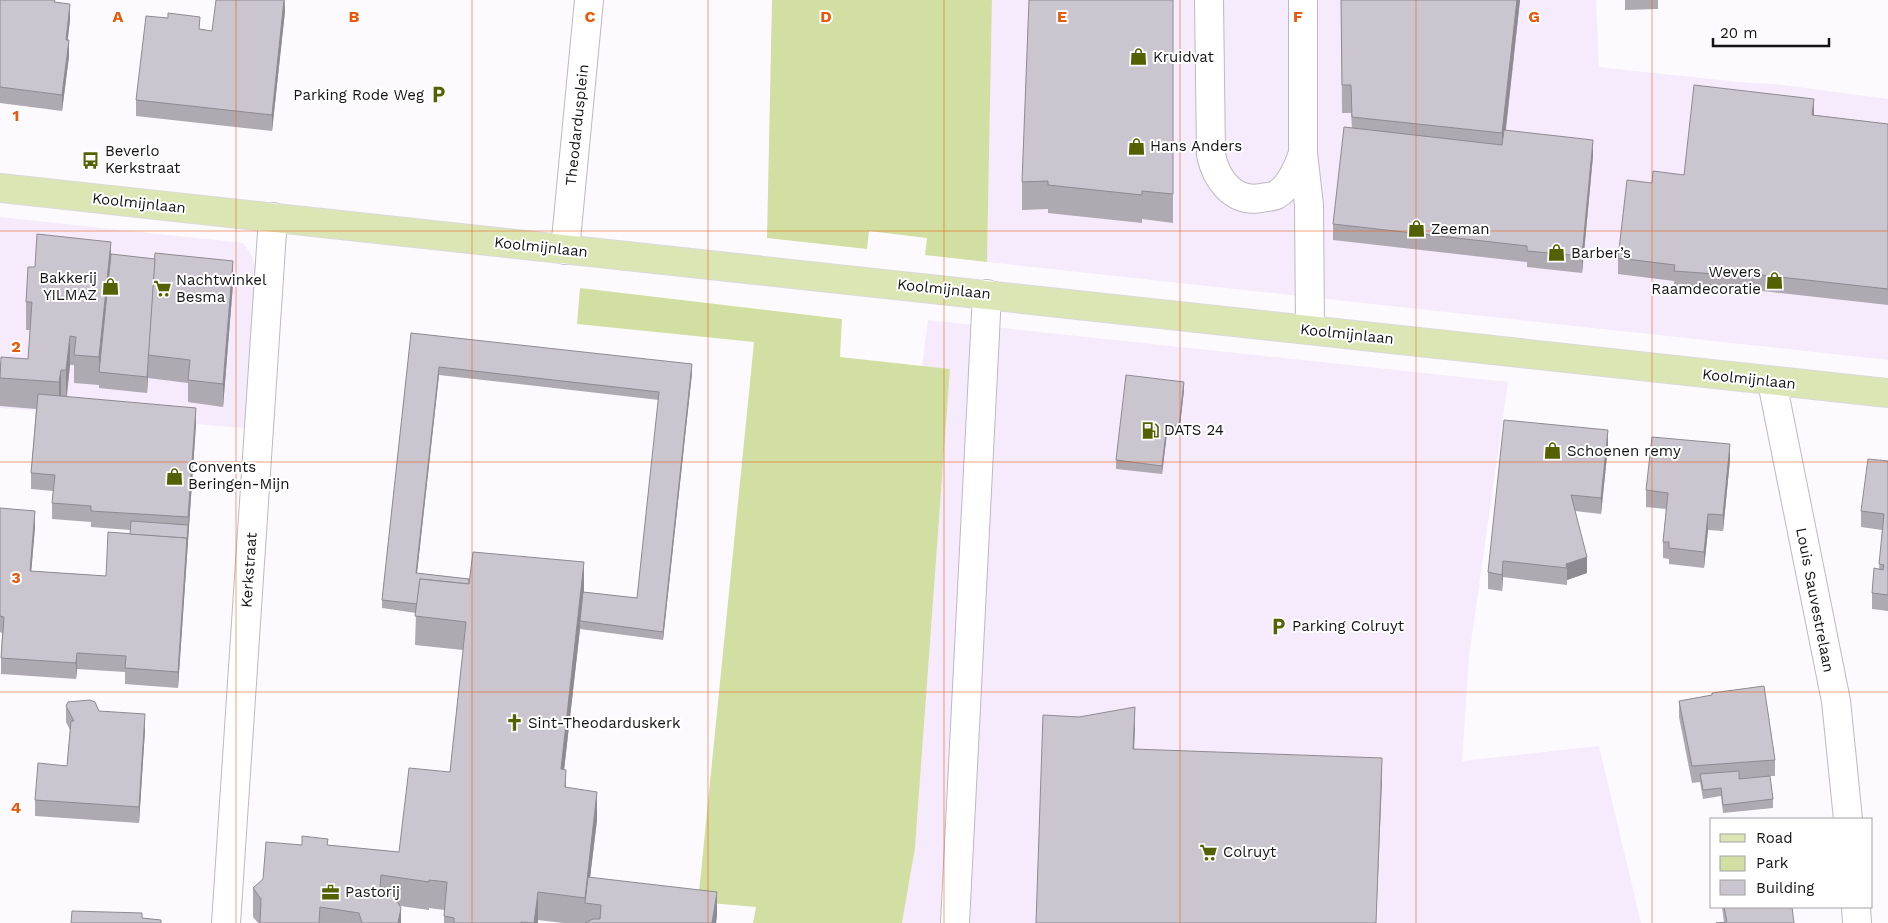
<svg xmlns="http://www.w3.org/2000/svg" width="1888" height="923" font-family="'Work Sans',sans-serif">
  <rect width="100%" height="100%" fill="#fdfaff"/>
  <g fill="#f5ebfc">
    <polygon points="992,0 1596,0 1599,67 1738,82 1776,84 1888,99 1888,360 987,262"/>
    <polygon points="0,217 243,243 252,256 256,270 245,428 0,408"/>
    <polygon points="928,320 1508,382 1469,657 1462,761 1599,746 1641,923 902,923 915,848 950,369 922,367"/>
  </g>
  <g fill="#d2dfa2">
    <polygon points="772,0 992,0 987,262 925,255 927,238 869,231 867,249 767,238"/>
    <polygon points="580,288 842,319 840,357 950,369 915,848 902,923 753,923 756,907 698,902 754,342 577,324"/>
  </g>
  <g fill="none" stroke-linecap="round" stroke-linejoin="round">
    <defs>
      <g id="minor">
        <path d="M 1209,0 L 1211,155 C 1216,179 1233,203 1261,198 C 1265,197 1272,197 1276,195 C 1291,186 1298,168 1303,153"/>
        <polyline points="1303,0 1303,153 1309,205 1310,329"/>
        <polyline points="565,250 589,0"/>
        <polyline points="1772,382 1836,701 1848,819"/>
        <polyline points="1856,907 1857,923"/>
        <polyline points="226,923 273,217"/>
        <polyline points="955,923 987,294"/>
      </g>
      <polyline id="major" points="0,188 1888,393"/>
    </defs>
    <use href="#minor" stroke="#beb8c2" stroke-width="30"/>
    <use href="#major" stroke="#dad9da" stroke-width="30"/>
    <use href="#minor" stroke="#fff" stroke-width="28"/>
    <use href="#major" stroke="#dce6b5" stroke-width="28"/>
  </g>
  <g fill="#afa9b2" fill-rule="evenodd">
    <polygon points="0,0 55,2 70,20 67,40 69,56 62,111 0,103"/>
    <polygon points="285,0 285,11 272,131 136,116 136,100 200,29 212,31"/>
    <polygon points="1173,0 1173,223 1142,219 1142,223 1048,213 1048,209 1022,210 1022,182"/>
    <polygon points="1341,0 1520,0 1506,130 1593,156 1582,273 1527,267 1527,262 1333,240 1333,224 1352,128 1351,113 1342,113"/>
    <polygon points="1625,0 1658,0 1658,9 1625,10"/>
    <polygon points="1814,115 1888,124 1888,305 1716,286 1716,291 1674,287 1674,281 1618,274 1618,258 1652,183 1684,175"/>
    <polygon points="111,254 233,284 223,407 188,402 188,383 148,378 148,376 147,393 99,388 99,385 74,383 74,365 70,365 67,397 196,424 178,688 125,684 125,672 77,669 76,679 1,674 1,658 2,633 0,632 0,508 35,527 31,571 106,576 130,534 130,530 91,527 91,522 52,519 52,503 53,491 31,489 31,473 36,409 0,406 0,362 28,359 30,330 26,330 26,302 35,267"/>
    <path d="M 411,333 L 692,373 L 663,640 L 580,629 L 564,770 L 566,788 L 597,820 L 590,877 L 717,915 L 716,923 L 563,923 L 538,920 L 538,923 L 444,923 L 444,910 L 429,908 L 429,910 L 400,906 L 401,923 L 258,923 L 253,917 L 253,888 L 302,845 L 328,845 L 399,852 L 450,772 L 463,650 L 415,645 L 416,613 L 382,608 L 382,600 ZM 439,375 L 659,400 L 637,598 L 417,573 Z"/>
    <polygon points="1184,390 1179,434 1167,433 1162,474 1116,469 1116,460"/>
    <polygon points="1608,446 1601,514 1575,511 1587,573 1567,580 1567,585 1503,577 1502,591 1488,589 1488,572"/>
    <polygon points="1730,460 1723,531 1708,530 1704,568 1669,564 1669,559 1663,558 1663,542 1666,509 1646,507 1646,490"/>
    <polygon points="1888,461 1888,611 1872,609 1872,593 1879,569 1882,530 1861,527 1861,511"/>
    <polygon points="1679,701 1775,760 1775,776 1770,776 1773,799 1773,808 1723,813 1721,796 1703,799 1700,782 1692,783 1679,717"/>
    <polygon points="66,706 99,711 145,730 139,823 35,816 35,800 67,766 70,730 66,722"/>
    <polygon points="1722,907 1792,907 1724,922"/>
  </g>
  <g fill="#8e8a91">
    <polygon points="284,0 285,11 272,131 272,115"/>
    <polygon points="1517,0 1520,0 1502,161 1502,133"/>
    <polygon points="70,4 70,20 66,56 66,40"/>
    <polygon points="69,40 69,56 62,111 62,95"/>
    <polygon points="1814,99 1814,115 1812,115"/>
    <polygon points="1593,140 1593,156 1582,273 1582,256"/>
    <polygon points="111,242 111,271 99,372 99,357"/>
    <polygon points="233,261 233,284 223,407 223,384"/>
    <polygon points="70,336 70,365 66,399 66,370"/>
    <polygon points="148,360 148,376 147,393 147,377"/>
    <polygon points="692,364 692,373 663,640 663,632"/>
    <polygon points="439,367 439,375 416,582 416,573"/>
    <polygon points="61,370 61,398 59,410 59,382"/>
    <polygon points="1184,382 1184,390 1179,434 1179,426"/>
    <polygon points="196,408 196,424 178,688 178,672"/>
    <polygon points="1167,424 1167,433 1162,474 1162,466"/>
    <polygon points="1608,430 1608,446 1601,514 1601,498"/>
    <polygon points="1730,444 1730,460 1723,531 1723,515"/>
    <polygon points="35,511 35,527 30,587 30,571"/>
    <polygon points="1708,514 1708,530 1704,568 1704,552"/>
    <polygon points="1587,557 1587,573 1567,580 1567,568 1566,564"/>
    <polygon points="1503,561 1503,577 1502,591 1502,575"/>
    <polygon points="584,562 584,590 581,621 580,621 580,629 561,797 561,769"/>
    <polygon points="77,653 77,669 76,679 76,663"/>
    <polygon points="1135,707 1135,730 1133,772 1133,749"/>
    <polygon points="145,714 145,730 139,823 139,807"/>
    <polygon points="1382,758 1382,781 1376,923"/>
    <polygon points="566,770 566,798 565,787"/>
    <polygon points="597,792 597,820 587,903 585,903 585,898"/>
    <polygon points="538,892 538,923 534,923"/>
    <polygon points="717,892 717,915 716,923 712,923"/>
    <polygon points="401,908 401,923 398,923"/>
  </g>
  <g fill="#cbc5cf" stroke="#8e8a91">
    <polygon points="0,0 55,0 54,2 70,4 66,40 69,40 62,95 0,87"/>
    <polygon points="216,0 284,0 272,115 136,100 146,16 168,18 168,13 200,17 199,29 212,31"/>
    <polygon points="1029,0 1173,0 1173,194 1142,191 1142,195 1048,185 1048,181 1022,182"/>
    <polygon points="1341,0 1517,0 1502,133 1352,117 1351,85 1342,85"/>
    <polygon points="1694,85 1814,99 1812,115 1888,124 1888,289 1716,270 1716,274 1674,271 1675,265 1618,258 1627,180 1652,183 1653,171 1684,175"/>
    <polygon points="1344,127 1502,145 1504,130 1593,140 1582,256 1527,251 1527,246 1333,224"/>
    <polygon points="37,234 111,242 99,357 74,355 76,337 70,336 66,370 61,370 59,382 0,378 1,357 28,359 32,302 26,302 28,267 35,267"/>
    <polygon points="155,253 233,261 223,384 188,380 190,360 148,355"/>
    <polygon points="111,254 155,259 147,377 99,372"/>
    <polygon points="411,333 692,364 663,632 580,621 583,592 637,598 659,392 439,367 416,573 469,579 469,584 420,579 417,604 382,600"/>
    <polygon points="1126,375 1184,382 1179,426 1167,424 1162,466 1116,460"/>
    <polygon points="38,394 196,408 188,517 91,511 91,506 52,503 55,475 31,473"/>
    <polygon points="1504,420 1608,430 1601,498 1571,495 1587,557 1566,564 1567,568 1503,561 1502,575 1488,572"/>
    <polygon points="1652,437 1730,444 1723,515 1708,514 1704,552 1669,548 1669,542 1663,542 1668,493 1646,490"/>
    <polygon points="1868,459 1888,461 1888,595 1872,593 1874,568 1883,570 1884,565 1879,564 1884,514 1861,511"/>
    <polygon points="0,508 35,511 30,571 106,576 108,532 187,538 178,672 125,668 126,656 77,653 76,663 1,658 4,617 0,616"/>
    <polygon points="131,521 188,525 187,546 187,538 130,534"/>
    <polygon points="473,552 584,562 561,769 566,770 565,787 597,792 585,898 538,892 534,923 521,922 521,923 454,923 454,918 444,916 447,882 429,880 429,882 381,875 380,889 394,896 401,908 398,923 362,923 359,913 320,907 319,923 260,923 261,899 253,888 263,879 266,842 302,845 302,836 328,839 327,845 399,852 409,768 450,772 466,622 415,616 420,579 469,584"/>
    <polygon points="1764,686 1775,760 1692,766 1679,701 1712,695 1712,693"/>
    <polygon points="90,700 95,702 99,711 145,714 139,807 35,800 38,763 67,766 71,721 74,721 66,706 68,702"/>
    <polygon points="1135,707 1133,749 1382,758 1376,923 1036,923 1043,715 1079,717"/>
    <polygon points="1739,771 1739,779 1770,776 1773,799 1723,805 1721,788 1703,790 1700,774"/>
    <polygon points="588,877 717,892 712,923 585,923 593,919 600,919 601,905 585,903"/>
    <polygon points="1724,907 1792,907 1794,923 1716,923 1727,922"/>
    <polygon points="72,911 142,913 142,918 161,920 161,923 71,923"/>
  </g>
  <path fill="none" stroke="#e8590c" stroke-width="1" stroke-opacity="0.55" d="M 236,0 L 236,923M 472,0 L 472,923M 708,0 L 708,923M 944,0 L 944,923M 1180,0 L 1180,923M 1416,0 L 1416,923M 1652,0 L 1652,923M 0,231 L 1888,231M 0,462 L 1888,462M 0,692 L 1888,692"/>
  <defs>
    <symbol id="shop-bare" viewBox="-9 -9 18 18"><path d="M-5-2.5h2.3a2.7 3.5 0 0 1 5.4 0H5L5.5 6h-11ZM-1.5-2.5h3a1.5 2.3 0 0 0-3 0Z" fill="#556100" stroke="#fff" stroke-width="2.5" paint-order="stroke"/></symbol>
    <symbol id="parking-bare" viewBox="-9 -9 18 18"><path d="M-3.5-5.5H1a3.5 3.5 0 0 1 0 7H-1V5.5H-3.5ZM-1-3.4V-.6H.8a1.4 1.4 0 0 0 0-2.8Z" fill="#556100" stroke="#fff" stroke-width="2.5" paint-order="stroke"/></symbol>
    <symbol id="bus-bare" viewBox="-9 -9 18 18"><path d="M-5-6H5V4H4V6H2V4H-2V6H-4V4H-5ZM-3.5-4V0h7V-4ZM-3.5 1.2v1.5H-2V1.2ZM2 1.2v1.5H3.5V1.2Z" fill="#556100" stroke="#fff" stroke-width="2.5" paint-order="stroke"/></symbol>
    <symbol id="supermarket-bare" viewBox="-9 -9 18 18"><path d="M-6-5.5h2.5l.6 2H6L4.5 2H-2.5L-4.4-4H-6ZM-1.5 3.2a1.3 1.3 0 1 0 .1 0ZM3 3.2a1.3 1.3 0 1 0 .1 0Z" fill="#556100" stroke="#fff" stroke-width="2.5" paint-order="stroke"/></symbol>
    <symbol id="fuel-bare" viewBox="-9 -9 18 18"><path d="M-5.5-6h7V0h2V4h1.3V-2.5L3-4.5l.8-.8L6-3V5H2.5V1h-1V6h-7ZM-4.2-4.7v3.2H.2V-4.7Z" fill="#556100" stroke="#fff" stroke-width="2.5" paint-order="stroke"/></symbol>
    <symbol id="church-bare" viewBox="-9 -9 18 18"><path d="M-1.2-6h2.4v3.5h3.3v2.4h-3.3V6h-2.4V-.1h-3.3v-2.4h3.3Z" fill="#556100" stroke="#fff" stroke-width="2.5" paint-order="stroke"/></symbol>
    <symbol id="office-bare" viewBox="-9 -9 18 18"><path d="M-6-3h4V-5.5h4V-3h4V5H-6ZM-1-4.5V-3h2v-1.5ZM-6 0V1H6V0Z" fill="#556100" stroke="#fff" stroke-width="2.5" paint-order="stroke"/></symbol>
  </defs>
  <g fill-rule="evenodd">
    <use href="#shop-bare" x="1126" y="44" width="25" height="25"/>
    <use href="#parking-bare" x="426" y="82" width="25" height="25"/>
    <use href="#shop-bare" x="1124" y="134" width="25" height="25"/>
    <use href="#bus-bare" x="78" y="148" width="25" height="25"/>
    <use href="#shop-bare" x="1404" y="216" width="25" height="25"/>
    <use href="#shop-bare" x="1544" y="240" width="25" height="25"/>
    <use href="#shop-bare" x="1762" y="268" width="25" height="25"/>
    <use href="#shop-bare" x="98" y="274" width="25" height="25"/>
    <use href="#supermarket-bare" x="150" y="276" width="25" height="25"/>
    <use href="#fuel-bare" x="1138" y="418" width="25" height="25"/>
    <use href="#shop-bare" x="1540" y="438" width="25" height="25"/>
    <use href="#shop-bare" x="162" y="464" width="25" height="25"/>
    <use href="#parking-bare" x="1266" y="614" width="25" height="25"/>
    <use href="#church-bare" x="502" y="710" width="25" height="25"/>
    <use href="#supermarket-bare" x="1196" y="840" width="25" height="25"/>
    <use href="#office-bare" x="318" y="880" width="25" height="25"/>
  </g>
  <g text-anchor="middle" stroke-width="4" stroke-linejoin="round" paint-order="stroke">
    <g font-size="15" fill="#151316" stroke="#fff" text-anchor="start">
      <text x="1153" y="62">Kruidvat</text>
      <text x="424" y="100" text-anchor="end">Parking Rode Weg</text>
      <text x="1150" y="151">Hans Anders</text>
      <text x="105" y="156">Beverlo<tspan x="105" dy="17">Kerkstraat</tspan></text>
      <text x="1431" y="234">Zeeman</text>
      <text x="1571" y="258">Barber’s</text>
      <text x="1761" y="277" text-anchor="end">Wevers<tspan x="1761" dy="17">Raamdecoratie</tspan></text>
      <text x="97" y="283" text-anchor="end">Bakkerij<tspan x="97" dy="17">YILMAZ</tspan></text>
      <text x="176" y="285">Nachtwinkel<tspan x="176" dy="17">Besma</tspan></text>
      <text x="1164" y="435">DATS 24</text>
      <text x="1567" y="456">Schoenen remy</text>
      <text x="188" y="472">Convents<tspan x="188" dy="17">Beringen-Mijn</tspan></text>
      <text x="1292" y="631">Parking Colruyt</text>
      <text x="528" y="728">Sint-Theodarduskerk</text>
      <text x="1223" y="857">Colruyt</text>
      <text x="345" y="897">Pastorij</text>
    </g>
    <g font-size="15" fill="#151316" stroke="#fff">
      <text transform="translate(577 125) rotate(-84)" y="5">Theodardusplein</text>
      <text transform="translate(139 203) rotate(6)" y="5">Koolmijnlaan</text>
      <text transform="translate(541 247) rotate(6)" y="5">Koolmijnlaan</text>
      <text transform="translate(944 289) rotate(6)" y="5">Koolmijnlaan</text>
      <text transform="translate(1347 334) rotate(6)" y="5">Koolmijnlaan</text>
      <text transform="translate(1749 379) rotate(6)" y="5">Koolmijnlaan</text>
      <text transform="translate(249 570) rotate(-86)" y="5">Kerkstraat</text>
      <text transform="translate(1815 600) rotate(79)" y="5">Louis Sauvestrelaan</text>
    </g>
  </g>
  <g font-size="16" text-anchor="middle" font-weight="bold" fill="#e8590c" stroke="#fff" stroke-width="4" stroke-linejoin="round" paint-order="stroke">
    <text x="118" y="22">A</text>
    <text x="354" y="22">B</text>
    <text x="590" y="22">C</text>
    <text x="826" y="22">D</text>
    <text x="1062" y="22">E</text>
    <text x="1298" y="22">F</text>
    <text x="1534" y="22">G</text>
    <text x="16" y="121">1</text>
    <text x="16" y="352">2</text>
    <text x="16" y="583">3</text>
    <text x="16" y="813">4</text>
  </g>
  <rect x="1710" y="818" width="162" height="90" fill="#ffffff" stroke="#a1a1a2"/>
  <rect x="1720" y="834" width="25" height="8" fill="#dce6b5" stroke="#a1a1a2"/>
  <text x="1756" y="843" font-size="15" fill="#151316">Road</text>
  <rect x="1720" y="856" width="25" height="15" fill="#d2dfa2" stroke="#a1a1a2"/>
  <text x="1756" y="868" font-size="15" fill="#151316">Park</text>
  <rect x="1720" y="880" width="25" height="15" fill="#cbc5cf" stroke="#a1a1a2"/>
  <text x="1756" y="893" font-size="15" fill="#151316">Building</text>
  <path d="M1713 38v8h116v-8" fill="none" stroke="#151316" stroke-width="2.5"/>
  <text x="1720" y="38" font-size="15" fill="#151316" stroke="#ffffff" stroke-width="4" paint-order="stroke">20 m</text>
</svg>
